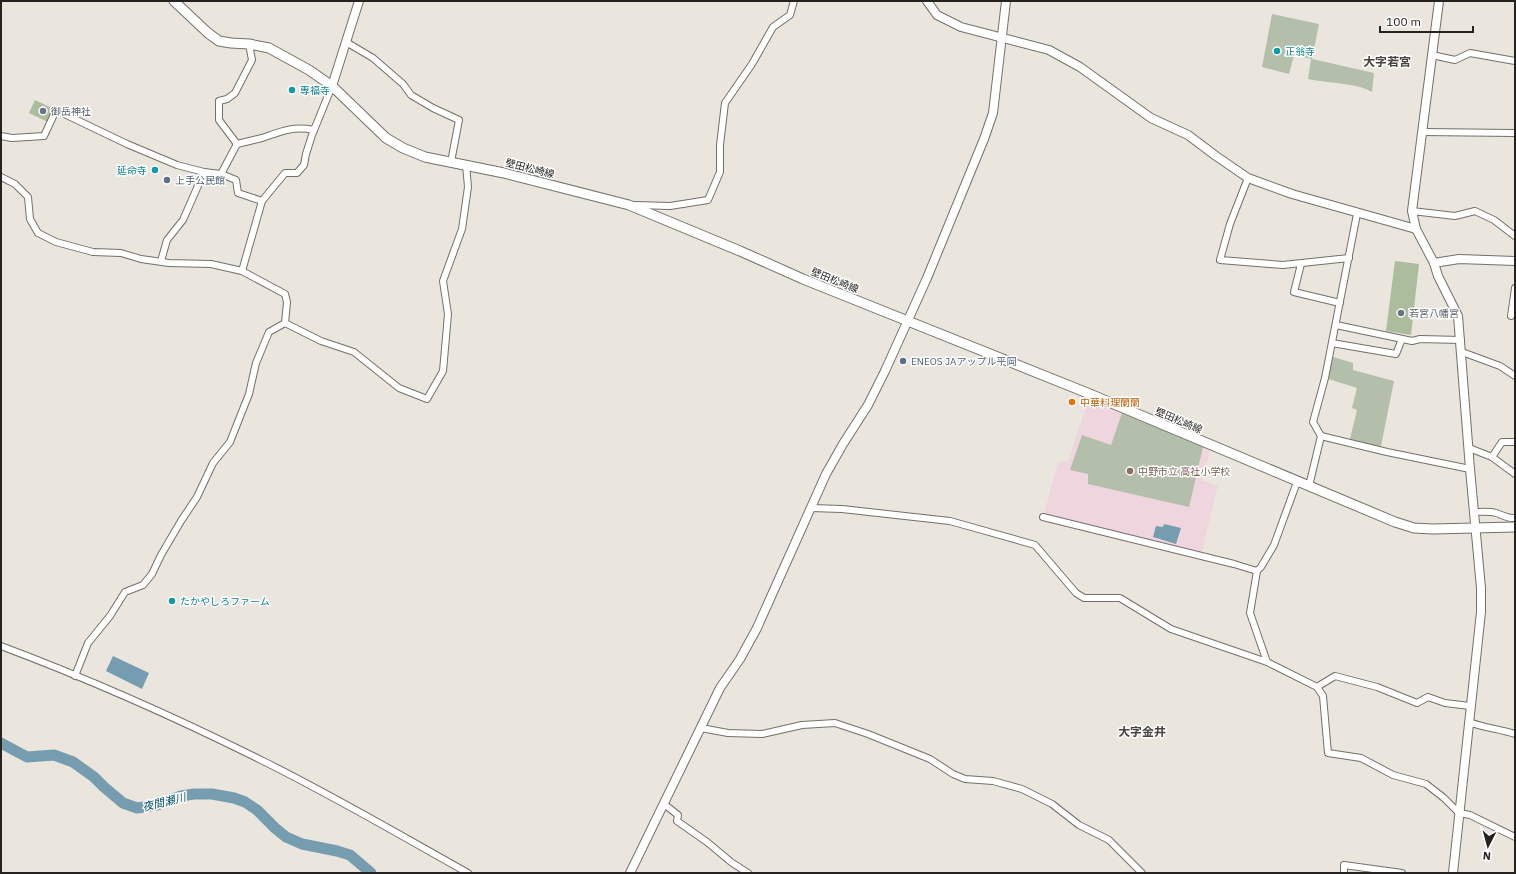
<svg xmlns="http://www.w3.org/2000/svg" width="1516" height="874" font-family="'IBM Plex Sans','Noto Sans JP',sans-serif">
  <rect width="100%" height="100%" fill="#eae6de"/>
  <polygon fill="#eed5de" points="1090,394 1211,445 1202,481 1218,485 1201,556 1043,517 1058,462 1068,461"/>
  <g fill="#b3bfaa">
    <path d="M 1272,14 L 1319,24 L 1312,59 L 1374,73 L 1372,92 C 1358,83 1326,83 1308,79 L 1311,59 L 1294,55 L 1289,74 L 1262,67 Z"/>
    <polygon points="1330,356 1353,363 1353,370 1394,381 1380,451 1349,443 1357,410 1352,408 1357,388 1325,378"/>
    <polygon points="1122,413 1203,447 1189,507 1088,484 1088,474 1070,470 1082,435 1111,445"/>
  </g>
  <g fill="#abbd9c">
    <polygon points="35,100 56,110 50,123 29,113"/>
    <polygon points="1395,261 1419,264 1411,335 1386,331"/>
  </g>
  <g fill="#769daf">
    <polygon points="1164,524 1181,528 1176,544 1153,537 1156,526 1163,527"/>
    <polygon points="113,656 149,673 142,689 106,671"/>
  </g>
  <g fill="none" stroke-linecap="round" stroke-linejoin="round">
    <polyline stroke="#769daf" stroke-width="11" points="1,743 27,757 54,755 73,762 94,777 104,787 123,803 137,808 157,805 181,796 194,794 212,794 234,798 245,802 257,810 275,828 286,837 302,844 337,851 350,855 371,873"/>
    <defs>
      <g id="minor">
        <polyline points="346,42 373,58 403,84 411,95 433,108 459,120 451,162"/>
        <polyline points="1432,55 1455,60 1470,53 1515,61"/>
        <polyline points="1422,132 1515,133"/>
        <polyline points="1,136 12,138 44,136 56,110 127,144 177,165 204,172 221,174 236,180 238,193 262,201"/>
        <polyline points="237,144 219,120 219,101 227,99 235,93 252,60 249,44"/>
        <path d="M 221,174 L 237,144 C 245,142 254,140 262,138 C 282,131 293,126 314,130"/>
        <polyline points="1,177 15,184 28,197 30,219 38,233 56,242 93,252 121,253 141,259 169,263 211,264 242,271 285,294 287,302 285,323 321,341 354,352 399,388 427,399 443,371 448,314 443,281 462,229 468,187 466,165"/>
        <polyline points="1248,178 1230,224 1220,260 1283,265 1349,258"/>
        <polyline points="635,205 670,206 708,200 720,172 720,145 725,103 752,64 773,27 790,15 794,1"/>
        <polyline points="1412,211 1455,216 1475,211 1494,220 1515,236"/>
        <polyline points="161,261 167,240 183,220 204,172"/>
        <polyline points="1301,264 1294,292 1340,303"/>
        <polyline points="242,271 262,201 285,173 297,173 304,165 306,154 312,135 332,86"/>
        <polyline points="1511,316 1515,288"/>
        <polyline points="1336,325 1412,341 1420,339 1461,340"/>
        <polyline points="1332,343 1396,354 1402,339"/>
        <polyline points="1462,352 1500,366 1515,376"/>
        <polyline points="1321,436 1387,452 1470,469"/>
        <polyline points="1469,448 1492,457 1515,474"/>
        <polyline points="1492,457 1502,442 1515,442"/>
        <polyline points="1309,486 1321,436 1313,422 1325,378 1357,214"/>
        <polyline points="811,508 842,509 950,521 1035,545 1076,593 1084,598 1120,598 1171,629 1267,662 1317,687 1335,676 1377,687 1417,703 1428,697 1445,703 1470,706"/>
        <path d="M 1473,512 C 1481,512 1489,511 1496,513 C 1503,515 1508,519 1515,518"/>
        <polyline points="1043,517 1234,564 1257,571"/>
        <path d="M 1,646 C 89,679 177,718 261,760 C 332,795 400,835 468,873"/>
        <polyline points="1267,662 1250,613 1257,571 1261,567 1274,545 1297,482"/>
        <polyline points="75,676 88,643 110,616 125,592 143,585 152,574 161,555 181,521 197,497 213,463 230,442 249,394 256,363 269,332 285,323"/>
        <polyline points="1317,687 1323,696 1328,753 1361,758 1393,775 1426,784 1444,798 1459,813 1470,815 1515,837"/>
        <path d="M 1469,722 C 1484,728 1500,729 1515,734"/>
        <polyline points="701,728 728,733 762,734 802,725 835,723 868,734 930,759 953,774 965,779 993,781 1022,789 1052,804 1079,825 1109,840 1142,873"/>
        <polyline points="664,804 678,815 677,821 707,842 731,862 748,873"/>
        <polyline points="1344,873 1344,865 1402,873"/>
      </g>
      <g id="tertiary">
        <polyline points="927,1 937,15 961,27 1049,50 1080,67 1151,118 1188,135 1216,156 1248,178 1292,194 1416,229"/>
        <polyline points="1439,1 1412,211 1416,229 1434,263 1438,276 1458,316 1470,469 1481,588 1481,612 1453,873"/>
        <polyline points="332,86 359,1"/>
        <polyline points="1434,263 1459,259 1515,261"/>
        <polyline points="630,873 720,688 740,659 757,628 826,474 843,444 868,405 885,371 927,278 984,139 993,113 1006,1"/>
      </g>
      <polyline id="secondary" points="174,1 208,33 219,41 231,43 249,44 269,48 309,70 332,86 386,138 403,148 425,157 504,173 629,205 740,251 803,279 1090,394 1395,522 1414,528 1433,529 1515,527"/>
    </defs>
    <use href="#minor" stroke="#737068" stroke-width="8"/>
    <use href="#tertiary" stroke="#737068" stroke-width="10"/>
    <use href="#secondary" stroke="#737068" stroke-width="11"/>
    <use href="#minor" stroke="#fff" stroke-width="6"/>
    <use href="#tertiary" stroke="#fff" stroke-width="8"/>
    <use href="#secondary" stroke="#fff" stroke-width="9"/>
  </g>
  <g fill="#0f9aa8" stroke="#fff" stroke-width="1.5">
    <circle cx="1277" cy="51" r="4"/>
    <circle cx="292" cy="90" r="4"/>
    <circle cx="155" cy="170" r="4"/>
    <circle cx="172" cy="601" r="4"/>
  </g>
  <g fill="#6b7280" stroke="#fff" stroke-width="1.5">
    <circle cx="43" cy="111" r="4"/>
    <circle cx="1401" cy="313" r="4"/>
  </g>
  <g fill="#5c6f8a" stroke="#fff" stroke-width="1.5">
    <circle cx="167" cy="180" r="4"/>
    <circle cx="903" cy="361" r="4"/>
  </g>
  <circle fill="#e8710a" stroke="#fff" stroke-width="1.5" cx="1072" cy="402" r="4"/>
  <circle fill="#8d6e63" stroke="#fff" stroke-width="1.5" cx="1130" cy="471" r="4"/>
  <g text-anchor="middle" stroke-width="3" stroke-linejoin="round" paint-order="stroke">
    <g font-size="10" fill="#0d838f" stroke="#fff" text-anchor="start">
      <text x="1285" y="55">正翁寺</text>
      <text x="300" y="94">専福寺</text>
      <text x="147" y="174" text-anchor="end">延命寺</text>
      <text x="180" y="605">たかやしろファーム</text>
    </g>
    <g font-size="10" fill="#5b616d" stroke="#fff" text-anchor="start">
      <text x="51" y="115">御岳神社</text>
      <text x="1409" y="317">若宮八幡宮</text>
    </g>
    <g font-size="10" fill="#242320" stroke="#fff">
      <text transform="translate(530 168) rotate(14)" y="4">壁田松崎線</text>
      <text transform="translate(835 280) rotate(22)" y="4">壁田松崎線</text>
      <text transform="translate(1179 420) rotate(23)" y="4">壁田松崎線</text>
    </g>
    <g font-size="10" fill="#4e5e75" stroke="#fff" text-anchor="start">
      <text x="175" y="184">上手公民館</text>
      <text x="911" y="365">ENEOS JAアップル平岡</text>
    </g>
    <g font-size="10" fill="#c56008" stroke="#fff" text-anchor="start">
      <text x="1080" y="406">中華料理蘭蘭</text>
    </g>
    <g font-size="10" fill="#785e54" stroke="#fff" text-anchor="start">
      <text x="1138" y="475">中野市立 高社小学校</text>
    </g>
    <g font-size="11" font-style="italic" fill="#00516b" stroke="#fff">
      <text transform="translate(164 802) rotate(-14)" y="4">夜間瀬川</text>
    </g>
    <g font-size="12" font-weight="bold" fill="#46443d" stroke="#fff">
      <text x="1387" y="66">大字若宮</text>
      <text x="1142" y="736">大字金井</text>
    </g>
  </g>
  <rect width="1516" height="874" fill="none" stroke="#242320" stroke-width="4"/>
  <g transform="translate(1488 846) rotate(186)" stroke="#ffffff" stroke-width="3" paint-order="stroke">
  <path d="M0-3L7 15L0 10L-7 15Z" fill="#242320"/>
  <text y="-6" font-size="11" font-weight="bold" text-anchor="middle" fill="#242320">N</text>
  </g>
  <path d="M1380 26v6h93v-6" fill="none" stroke="#242320" stroke-width="2"/>
  <text x="1386" y="26" font-size="12" fill="#242320" stroke="#ffffff" stroke-width="3" paint-order="stroke">100 m</text>
</svg>
